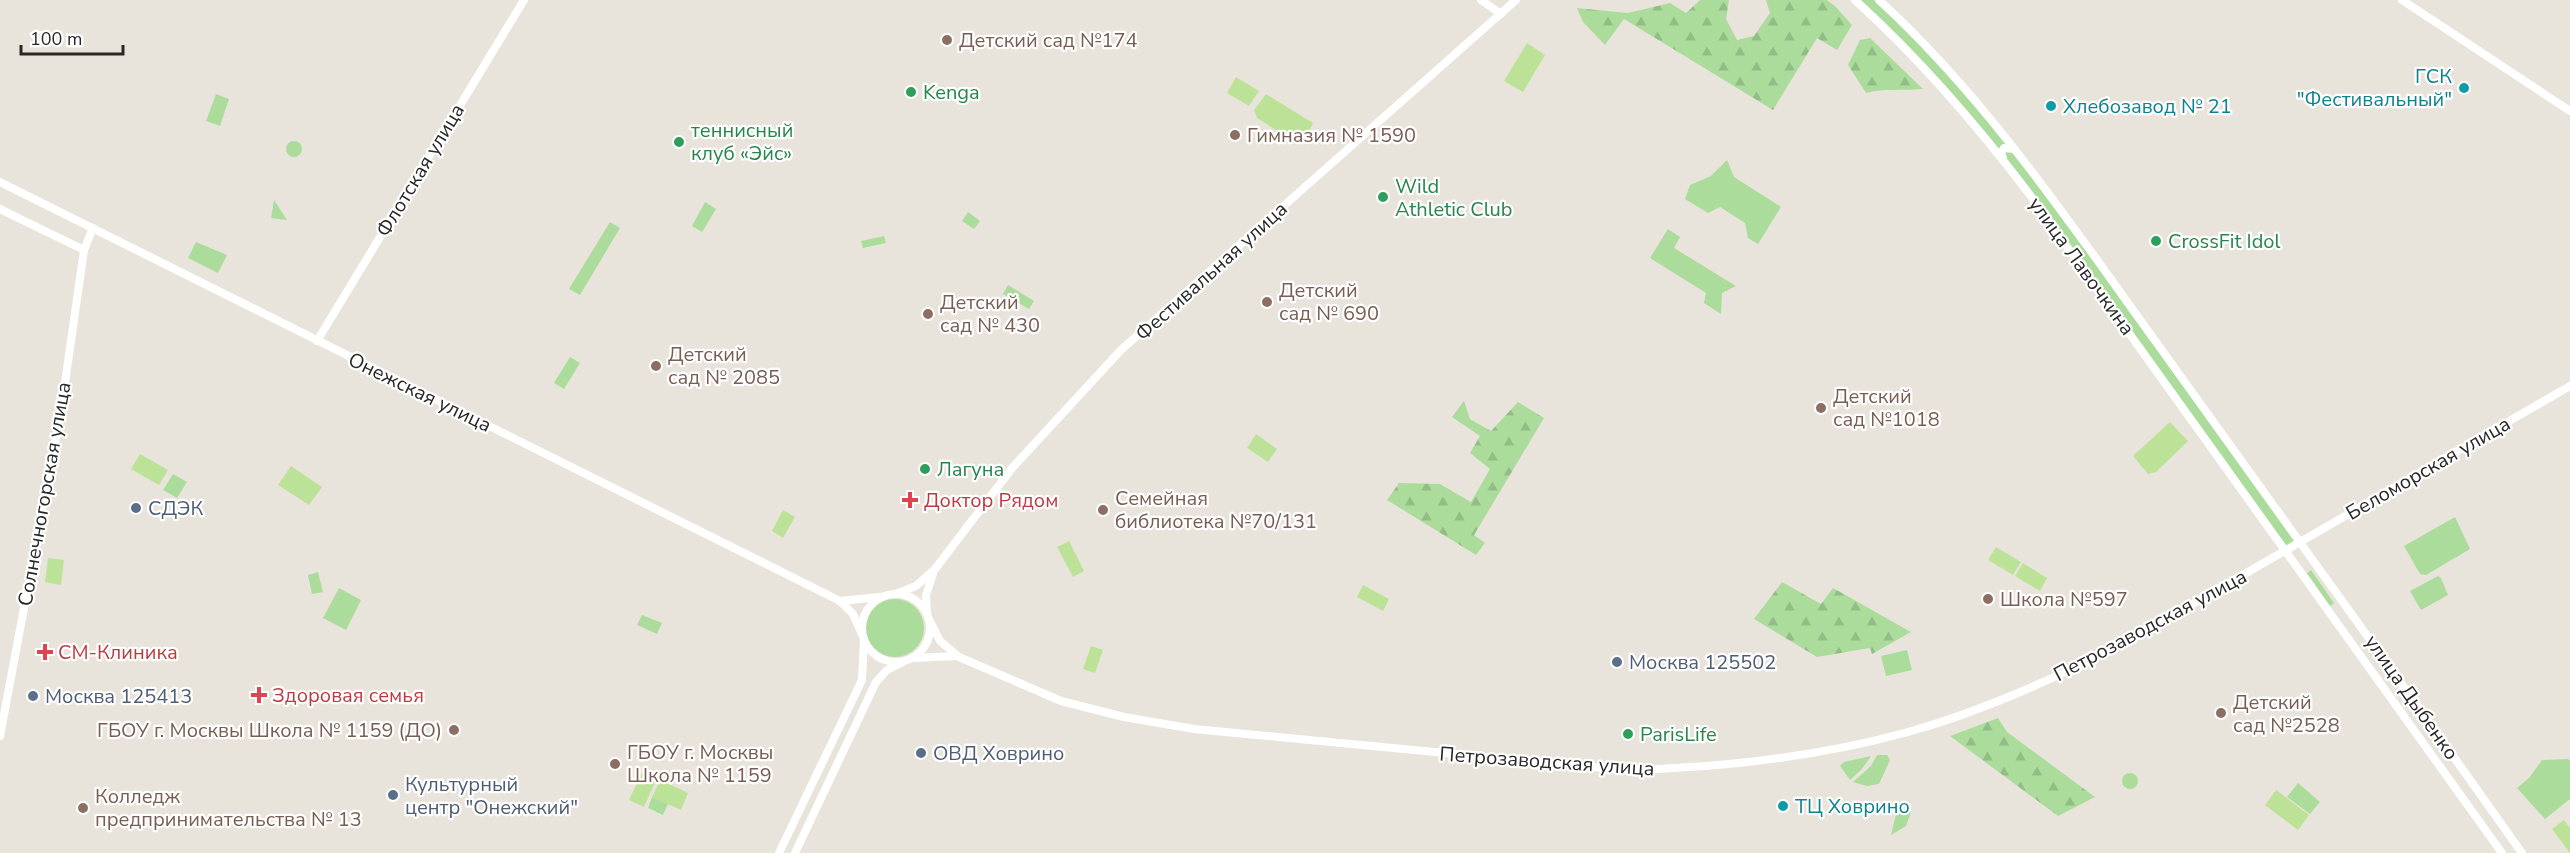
<svg xmlns="http://www.w3.org/2000/svg" width="2570" height="853" font-family="'Nunito Sans',sans-serif">
  <defs>
    <pattern id="forest-firs" width="22" height="20" patternUnits="userSpaceOnUse" patternTransform="scale(1.5)"><rect width="22" height="20" fill="#abdc9b"/><path d="M5 1l3.5 6h-7zM16 11l3.5 6h-7z" fill="#93bd86"/></pattern>
  </defs>
  <rect width="100%" height="100%" fill="#e9e4db"/>
  <g fill="#abdc9b">
    <polygon points="1855,0 1879,0 2002,134 2301,541 2286,550 2003,158"/>
    <polygon points="216,94 229,99 220,126 206,121"/>
    <circle cx="294" cy="149" r="8"/>
    <polygon points="1727,160 1734,177 1781,207 1758,244 1748,238 1745,223 1720,207 1708,213 1685,199 1690,185 1711,176"/>
    <polygon points="274,200 287,220 271,218"/>
    <polygon points="705,202 716,209 702,232 692,226"/>
    <polygon points="968,212 980,221 974,229 962,221"/>
    <polygon points="610,222 620,228 580,295 569,289"/>
    <polygon points="1668,229 1680,237 1674,248 1736,286 1722,293 1721,314 1704,303 1706,293 1650,258"/>
    <polygon points="884,236 886,243 863,248 861,241"/>
    <polygon points="196,242 227,255 218,273 188,258"/>
    <polygon points="1008,285 1034,301 1029,309 1003,294"/>
    <polygon points="570,357 580,363 564,389 554,383"/>
    <polygon points="173,474 187,482 177,498 163,490"/>
    <polygon points="2455,517 2470,549 2426,575 2420,574 2404,546"/>
    <polygon points="2311,570 2334,603 2330,606 2307,573"/>
    <polygon points="318,572 323,592 312,594 308,575"/>
    <polygon points="2438,576 2441,578 2448,595 2421,610 2410,591"/>
    <polygon points="339,588 361,600 346,630 323,618"/>
    <circle cx="895" cy="628" r="29"/>
    <polygon points="642,615 662,623 657,634 637,625"/>
    <polygon points="1907,650 1912,670 1886,676 1881,656"/>
    <polygon points="1877,755 1887,755 1890,760 1879,784 1867,786 1853,782 1871,766"/>
    <polygon points="1871,756 1862,769 1850,780 1840,766 1844,762"/>
    <polygon points="2568,759 2570,761 2570,799 2545,819 2517,788 2529,778 2542,760"/>
    <circle cx="2130" cy="781" r="8"/>
    <polygon points="2298,783 2320,802 2310,814 2287,797"/>
    <polygon points="652,797 668,804 663,815 648,808"/>
    <polygon points="1898,806 1911,812 1906,826 1891,835"/>
  </g>
  <g fill="url(#forest-firs)">
    <polygon points="1700,0 1729,0 1726,19 1737,40 1754,36 1770,13 1766,0 1827,0 1835,6 1852,25 1837,50 1817,38 1773,110 1624,19 1605,45 1583,22 1577,8 1628,13 1670,3 1686,13"/>
    <path d="M 1870,38 L 1923,89 C 1904,91 1884,88 1866,93 L 1848,65 L 1860,40 Z"/>
    <polygon points="1464,401 1470,419 1491,431 1518,402 1544,418 1474,535 1485,543 1476,555 1387,500 1399,483 1440,484 1471,502 1490,469 1470,453 1480,436 1452,417"/>
    <polygon points="1782,582 1821,604 1833,588 1911,632 1872,654 1870,648 1817,657 1754,619"/>
    <polygon points="1998,718 2007,732 2095,797 2058,816 1950,736"/>
  </g>
  <g fill="#bce298">
    <polygon points="1527,43 1545,55 1523,92 1504,81"/>
    <polygon points="1236,77 1259,91 1249,106 1227,93"/>
    <polygon points="1266,94 1313,123 1304,142 1297,143 1257,118 1254,110"/>
    <polygon points="2170,422 2188,441 2156,472 2148,474 2133,456"/>
    <polygon points="1256,434 1277,449 1268,462 1247,448"/>
    <polygon points="140,454 168,470 159,485 131,469"/>
    <polygon points="291,466 322,487 309,505 278,485"/>
    <polygon points="783,510 795,517 783,538 772,531"/>
    <polygon points="1069,541 1084,571 1073,577 1057,547"/>
    <polygon points="1996,547 2021,562 2013,575 1988,560"/>
    <polygon points="48,558 64,560 61,585 45,582"/>
    <polygon points="2023,563 2047,578 2040,591 2015,576"/>
    <polygon points="1363,585 1389,599 1383,611 1357,597"/>
    <polygon points="1091,646 1103,650 1095,673 1083,669"/>
    <polygon points="642,772 657,778 644,807 629,800"/>
    <polygon points="660,780 688,793 681,810 652,797"/>
    <polygon points="2276,790 2309,815 2298,830 2265,805"/>
    <polygon points="2564,820 2570,828 2570,853 2552,829"/>
  </g>
  <g fill="none" stroke-linecap="round" stroke-linejoin="round">
    <g stroke="#fff" stroke-width="8">
      <polyline points="1481,0 1501,14"/>
      <polyline points="2402,0 2570,111"/>
      <polyline points="2003,158 2001,153 2004,148 2014,149"/>
      <polyline points="0,209 84,250"/>
      <polyline points="895,594 916,586 935,569 1013,467 1121,350 1516,0"/>
      <polyline points="927,614 926,595 933,574"/>
      <polyline points="0,736 61,411 84,250 93,228"/>
    </g>
    <g stroke="#fff" stroke-width="8">
      <path d="M 1855,0 C 1920,59 1977,125 2030,195 L 2502,853"/>
      <path d="M 1879,0 C 1987,99 2070,223 2156,342 C 2279,512 2401,682 2522,853"/>
      <polyline points="0,182 840,601 853,614 862,634"/>
      <polyline points="317,341 524,0"/>
      <circle cx="896" cy="628" r="34"/>
      <polyline points="840,601 880,597"/>
      <path d="M 930,621 L 940,641 L 959,657 L 1061,701 L 1124,717 L 1194,729 L 1624,770 C 1719,768 1817,757 1908,732 C 1984,711 2057,677 2127,642 L 2570,386"/>
      <polyline points="915,658 956,656"/>
      <polyline points="779,853 862,680 864,640"/>
      <polyline points="795,853 876,682 887,670 903,662"/>
    </g>
  </g>
  <g fill="#8d6e63" stroke="#fff" stroke-width="2">
    <circle cx="947" cy="40" r="6"/>
    <circle cx="1235" cy="135" r="6"/>
    <circle cx="1267" cy="302" r="6"/>
    <circle cx="928" cy="314" r="6"/>
    <circle cx="656" cy="366" r="6"/>
    <circle cx="1821" cy="408" r="6"/>
    <circle cx="1103" cy="510" r="6"/>
    <circle cx="1988" cy="599" r="6"/>
    <circle cx="2221" cy="713" r="6"/>
    <circle cx="454" cy="730" r="6"/>
    <circle cx="615" cy="764" r="6"/>
    <circle cx="83" cy="808" r="6"/>
  </g>
  <g fill="#0f9aa8" stroke="#fff" stroke-width="2">
    <circle cx="2464" cy="88" r="6"/>
    <circle cx="2051" cy="106" r="6"/>
    <circle cx="1783" cy="806" r="6"/>
  </g>
  <g fill="#2e9e5b" stroke="#fff" stroke-width="2">
    <circle cx="911" cy="92" r="6"/>
    <circle cx="679" cy="142" r="6"/>
    <circle cx="1383" cy="197" r="6"/>
    <circle cx="2156" cy="241" r="6"/>
    <circle cx="925" cy="469" r="6"/>
    <circle cx="1628" cy="734" r="6"/>
  </g>
  <g fill="#e0444e" stroke="#fff" stroke-width="2">
    <path d="M907 491h6v6h6v6h-6v6h-6v-6h-6v-6h6z"/>
    <path d="M42 643h6v6h6v6h-6v6h-6v-6h-6v-6h6z"/>
    <path d="M256 686h6v6h6v6h-6v6h-6v-6h-6v-6h6z"/>
  </g>
  <g fill="#5c6f8a" stroke="#fff" stroke-width="2">
    <circle cx="136" cy="508" r="6"/>
    <circle cx="1617" cy="662" r="6"/>
    <circle cx="33" cy="696" r="6"/>
    <circle cx="921" cy="753" r="6"/>
    <circle cx="393" cy="795" r="6"/>
  </g>
  <g text-anchor="middle" stroke-width="4.5" stroke-linejoin="round" paint-order="stroke">
    <g font-size="20" fill="#785e54" stroke="#fff" text-anchor="start">
      <text x="959" y="47">Детский сад №174</text>
      <text x="1247" y="142">Гимназия № 1590</text>
      <text x="1279" y="297">Детский<tspan x="1279" dy="23">сад № 690</tspan></text>
      <text x="940" y="309">Детский<tspan x="940" dy="23">сад № 430</tspan></text>
      <text x="668" y="361">Детский<tspan x="668" dy="23">сад № 2085</tspan></text>
      <text x="1833" y="403">Детский<tspan x="1833" dy="23">сад №1018</tspan></text>
      <text x="1115" y="505">Семейная<tspan x="1115" dy="23">библиотека №70/131</tspan></text>
      <text x="2000" y="606">Школа №597</text>
      <text x="2233" y="709">Детский<tspan x="2233" dy="23">сад №2528</tspan></text>
      <text x="442" y="737" text-anchor="end">ГБОУ г. Москвы Школа № 1159 (ДО)</text>
      <text x="627" y="759">ГБОУ г. Москвы<tspan x="627" dy="23">Школа № 1159</tspan></text>
      <text x="95" y="803">Колледж<tspan x="95" dy="23">предпринимательства № 13</tspan></text>
    </g>
    <g font-size="20" fill="#0d838f" stroke="#fff" text-anchor="start">
      <text x="2452" y="83" text-anchor="end">ГСК<tspan x="2452" dy="23">"Фестивальный"</tspan></text>
      <text x="2063" y="113">Хлебозавод № 21</text>
      <text x="1795" y="813">ТЦ Ховрино</text>
    </g>
    <g font-size="20" fill="#27864d" stroke="#fff" text-anchor="start">
      <text x="923" y="99">Kenga</text>
      <text x="691" y="137">теннисный<tspan x="691" dy="23">клуб «Эйс»</tspan></text>
      <text x="1395" y="193">Wild<tspan x="1395" dy="23">Athletic Club</tspan></text>
      <text x="2168" y="248">CrossFit Idol</text>
      <text x="937" y="476">Лагуна</text>
      <text x="1640" y="741">ParisLife</text>
    </g>
    <g font-size="20" fill="#282828" stroke="#fff">
      <text transform="translate(420 170) rotate(-59)" y="7">Флотская улица</text>
      <text transform="translate(2082 266) rotate(54)" y="7">улица Лавочкина</text>
      <text transform="translate(1211 271) rotate(-42)" y="7">Фестивальная улица</text>
      <text transform="translate(420 392) rotate(26)" y="7">Онежская улица</text>
      <text transform="translate(2428 468) rotate(-30)" y="7">Беломорская улица</text>
      <text transform="translate(44 494) rotate(-80)" y="7">Солнечногорская улица</text>
      <text transform="translate(2150 625) rotate(-28)" y="7">Петрозаводская улица</text>
      <text transform="translate(2412 697) rotate(55)" y="7">улица Дыбенко</text>
      <text transform="translate(1547 761) rotate(4)" y="7">Петрозаводская улица</text>
    </g>
    <g font-size="20" fill="#be3a42" stroke="#fff" text-anchor="start">
      <text x="924" y="507">Доктор Рядом</text>
      <text x="58" y="659">СМ-Клиника</text>
      <text x="272" y="702">Здоровая семья</text>
    </g>
    <g font-size="20" fill="#4e5e75" stroke="#fff" text-anchor="start">
      <text x="148" y="515">СДЭК</text>
      <text x="1629" y="669">Москва 125502</text>
      <text x="45" y="703">Москва 125413</text>
      <text x="933" y="760">ОВД Ховрино</text>
      <text x="405" y="791">Культурный<tspan x="405" dy="23">центр "Онежский"</tspan></text>
    </g>
  </g>
  <path d="M21 45v9h102v-9" fill="none" stroke="#282828" stroke-width="3"/>
  <text x="30" y="45" font-size="18" fill="#282828" stroke="#ffffff" stroke-width="4.5" paint-order="stroke">100 m</text>
</svg>
